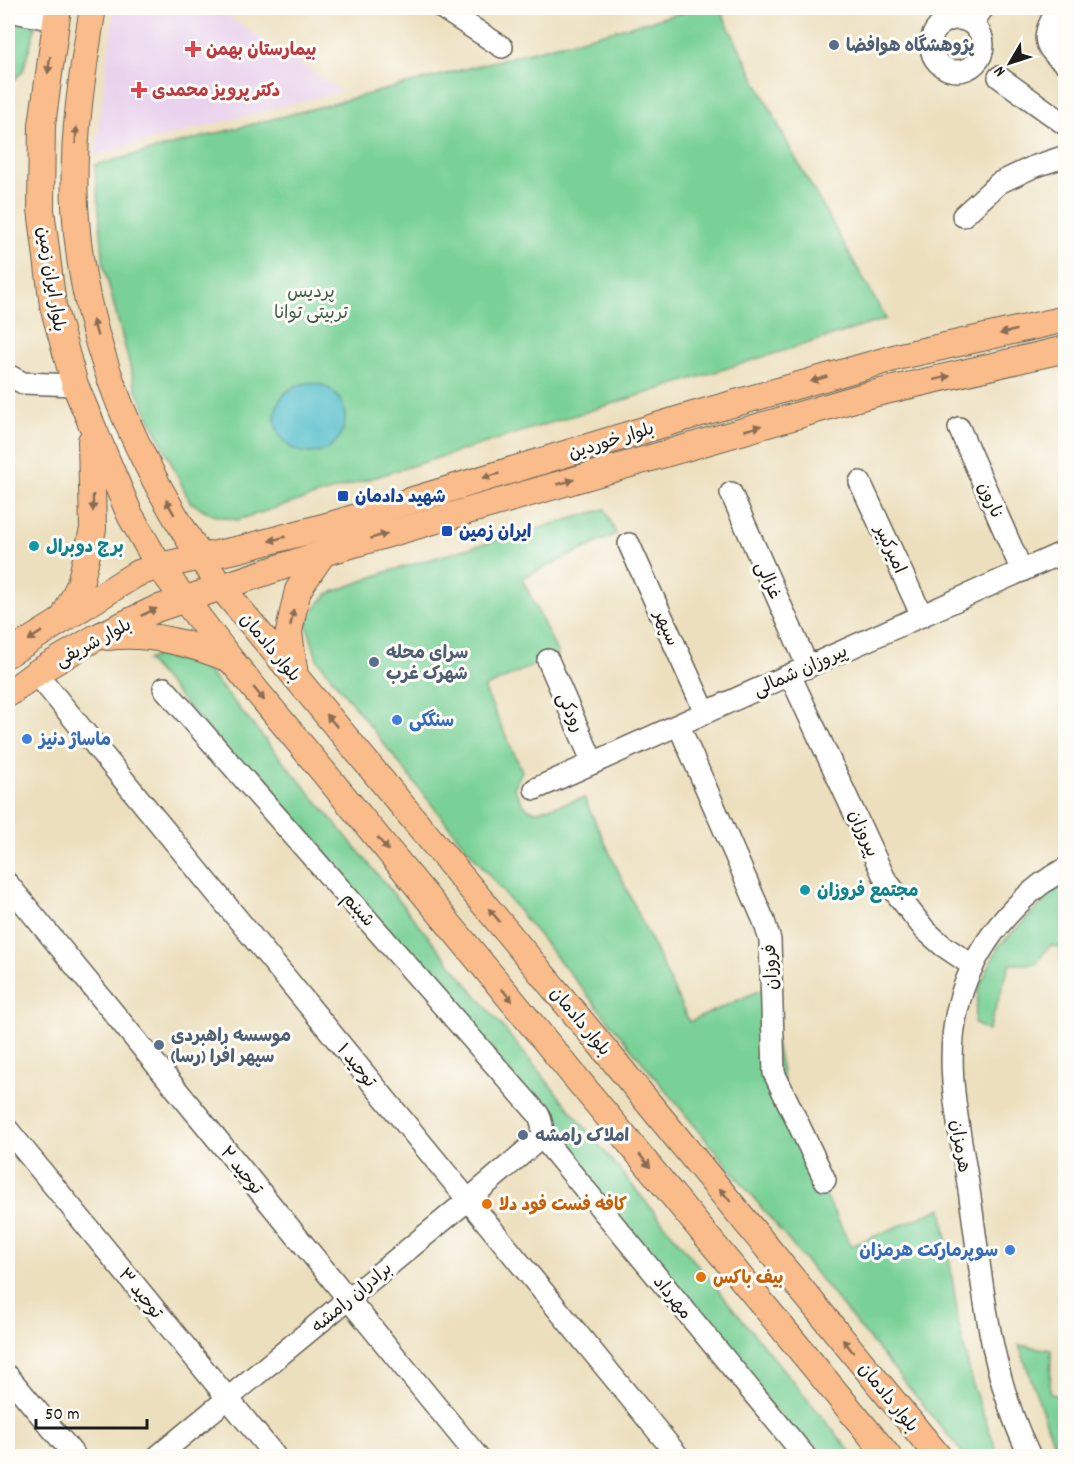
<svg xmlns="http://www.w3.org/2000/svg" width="1073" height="1464" font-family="Dekko,'Playpen Sans Arabic',sans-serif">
  <rect width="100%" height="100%" fill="#fdfcf7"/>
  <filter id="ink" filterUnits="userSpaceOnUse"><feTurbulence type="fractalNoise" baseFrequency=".0167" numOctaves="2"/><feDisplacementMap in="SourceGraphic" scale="12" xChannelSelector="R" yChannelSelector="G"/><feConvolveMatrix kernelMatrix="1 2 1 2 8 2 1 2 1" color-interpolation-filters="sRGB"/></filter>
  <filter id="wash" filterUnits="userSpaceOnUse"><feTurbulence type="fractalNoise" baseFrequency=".008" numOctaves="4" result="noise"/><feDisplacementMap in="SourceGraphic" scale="24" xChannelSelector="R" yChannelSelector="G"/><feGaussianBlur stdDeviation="1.35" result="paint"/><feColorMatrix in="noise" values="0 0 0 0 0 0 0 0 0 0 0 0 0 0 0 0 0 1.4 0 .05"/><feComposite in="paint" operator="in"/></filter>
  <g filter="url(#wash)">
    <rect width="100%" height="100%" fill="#ecdfbd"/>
    <polygon fill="#e9d2ed" points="114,8 215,8 341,91 95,155"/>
    <g fill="#79d197" stroke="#4a765a" stroke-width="1.5">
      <polygon points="8,8 39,8 34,32 23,71 8,86"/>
      <polygon points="700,8 719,8 791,150 886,319 237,520 213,515 190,502 136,389 104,267 95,165"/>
      <path d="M 605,509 L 616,534 L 522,578 L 558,654 L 484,688 L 522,771 L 514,788 C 520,799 523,810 537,811 L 584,798 L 689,1022 L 765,988 L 794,1132 L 851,1246 L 942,1208 L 959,1325 L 973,1387 L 999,1456 L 965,1456 L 440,815 L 317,659 L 307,625 L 314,609 L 328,594 L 386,572 Z"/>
      <polygon points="157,656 201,664 217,682 360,853 854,1456 814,1456 555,1145 558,1127 147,660"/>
      <polygon points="1065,886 1065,977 1062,976 1061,948 1050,945 1036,964 1010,964 988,1031 974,1023 979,988 998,947 1054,891"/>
      <polygon points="1019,1345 1051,1350 1050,1393 1065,1399 1065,1448 1056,1450"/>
    </g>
    <circle fill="#51beca" stroke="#366d73" stroke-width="1.5" cx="310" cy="418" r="35"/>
  </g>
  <g filter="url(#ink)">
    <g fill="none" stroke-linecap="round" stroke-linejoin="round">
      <defs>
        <g id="minor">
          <polyline points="442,8 502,47"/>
          <path d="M 1058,8 C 1043,35 1039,44 1066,64"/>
          <polyline points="8,11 55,20"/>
          <circle cx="957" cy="45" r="26"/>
          <polyline points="972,24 983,8"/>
          <polyline points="999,77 1066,125"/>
          <polyline points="963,216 999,183 1033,167 1066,156"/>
          <polyline points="8,375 23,383 75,385"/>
          <polyline points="959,428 1022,571"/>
          <polyline points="860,482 922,616"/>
          <polyline points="731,493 808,667"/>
          <polyline points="629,544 705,712"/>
          <polyline points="548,660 593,763"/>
          <polyline points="36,673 678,1456"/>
          <polyline points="790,675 885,879 925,930 942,945 973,966"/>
          <path d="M 164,688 L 538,1114 C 544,1123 541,1133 546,1142 L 805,1456"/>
          <polyline points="679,726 764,921 770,940 774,1073 825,1180"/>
          <polyline points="535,789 1066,551"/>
          <polyline points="8,884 477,1456"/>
          <polyline points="8,1130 275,1456"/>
          <polyline points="8,1376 75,1456"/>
          <polyline points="158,1456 468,1200 543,1136"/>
          <path d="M 1030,1456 C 989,1373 983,1287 970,1197 C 961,1132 941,1064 960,999 C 975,946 1017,895 1066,868"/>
        </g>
        <g id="major">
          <polyline points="58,8 42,125 41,209 53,306 75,385 130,515 159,566 231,660 888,1456"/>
          <path d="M 93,8 C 82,73 72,140 75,206 C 82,346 142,475 221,587 L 605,1050 L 938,1456"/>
          <polyline points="64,617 80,584 93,529 91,441"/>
          <path d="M 107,637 C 150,632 189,643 229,659"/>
          <polyline points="8,654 136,574 159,566 240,549 334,524 690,416 901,356 1066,319"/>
          <polyline points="295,676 289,632 293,612 298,590 323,553"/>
          <polyline points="8,694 36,673 95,638 156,609 323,553 868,395 1066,349"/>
        </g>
      </defs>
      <use href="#minor" stroke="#656054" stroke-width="24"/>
      <use href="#major" stroke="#656054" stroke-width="28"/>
      <use href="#minor" stroke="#fff" stroke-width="21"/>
      <use href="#major" stroke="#f9bc8a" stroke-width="26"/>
    </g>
    <defs><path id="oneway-solid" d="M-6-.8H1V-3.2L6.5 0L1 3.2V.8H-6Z" transform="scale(1.5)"/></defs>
    <g fill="#8a6c53">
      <use href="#oneway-solid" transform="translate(49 65) rotate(98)"/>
      <use href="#oneway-solid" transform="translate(76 135) rotate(-88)"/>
      <use href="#oneway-solid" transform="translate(95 328) rotate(-106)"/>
      <use href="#oneway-solid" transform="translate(1008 332) rotate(167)"/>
      <use href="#oneway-solid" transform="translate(942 378) rotate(-13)"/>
      <use href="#oneway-solid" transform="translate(819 379) rotate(164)"/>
      <use href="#oneway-solid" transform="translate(753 428) rotate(-16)"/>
      <use href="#oneway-solid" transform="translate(491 476) rotate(163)"/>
      <use href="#oneway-solid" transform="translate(566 482) rotate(-16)"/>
      <use href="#oneway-solid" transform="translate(93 503) rotate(90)"/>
      <use href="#oneway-solid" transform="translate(170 507) rotate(-119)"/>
      <use href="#oneway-solid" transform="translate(379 536) rotate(-17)"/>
      <use href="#oneway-solid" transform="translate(277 539) rotate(165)"/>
      <use href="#oneway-solid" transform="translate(149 612) rotate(-25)"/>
      <use href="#oneway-solid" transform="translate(292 618) rotate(-78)"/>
      <use href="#oneway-solid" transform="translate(35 636) rotate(147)"/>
      <use href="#oneway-solid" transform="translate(259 694) rotate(51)"/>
      <use href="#oneway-solid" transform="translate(332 721) rotate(-130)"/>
      <use href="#oneway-solid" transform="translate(383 844) rotate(51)"/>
      <use href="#oneway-solid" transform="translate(494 915) rotate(-130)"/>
      <use href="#oneway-solid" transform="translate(507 995) rotate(50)"/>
      <use href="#oneway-solid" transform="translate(645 1161) rotate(50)"/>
      <use href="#oneway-solid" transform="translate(725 1195) rotate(-130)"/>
      <use href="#oneway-solid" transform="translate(848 1346) rotate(-129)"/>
    </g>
  </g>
  <g fill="#5c6f8a" stroke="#fdfcf7" stroke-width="2">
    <circle cx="834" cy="45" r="6"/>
    <circle cx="374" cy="662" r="6"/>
    <circle cx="159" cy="1045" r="6"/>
    <circle cx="523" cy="1135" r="6"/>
  </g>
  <g fill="#e0444e" stroke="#fdfcf7" stroke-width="2">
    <path d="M190 40h6v6h6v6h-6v6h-6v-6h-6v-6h6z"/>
    <path d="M136 81h6v6h6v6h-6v6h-6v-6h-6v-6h6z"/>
  </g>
  <g fill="#1a4fb4" stroke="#fdfcf7" stroke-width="2">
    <rect x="337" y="490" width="12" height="12" rx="3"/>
    <rect x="441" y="525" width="12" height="12" rx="3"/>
  </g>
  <g fill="#0f9aa8" stroke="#fdfcf7" stroke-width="2">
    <circle cx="34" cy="546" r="6"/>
    <circle cx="805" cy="890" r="6"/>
  </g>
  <g fill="#3f7fe0" stroke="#fdfcf7" stroke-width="2">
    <circle cx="397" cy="720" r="6"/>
    <circle cx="27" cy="739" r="6"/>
    <circle cx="1010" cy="1250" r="6"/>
  </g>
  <g fill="#e8710a" stroke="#fdfcf7" stroke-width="2">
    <circle cx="487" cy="1204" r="6"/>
    <circle cx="701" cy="1277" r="6"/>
  </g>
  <g text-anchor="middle" stroke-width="6" stroke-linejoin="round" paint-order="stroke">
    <g font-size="18" font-weight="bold" fill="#4e5e75" stroke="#fdfcf7" text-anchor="start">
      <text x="846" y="51">پژوهشگاه هوافضا</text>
      <text x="386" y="658">سرای محله<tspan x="386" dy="21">شهرک غرب</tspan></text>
      <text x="171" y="1041">موسسه راهبردی<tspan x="171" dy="21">سپهر افرا (رسا)</tspan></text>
      <text x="535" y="1141">املاک رامشه</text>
    </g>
    <g font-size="18" font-weight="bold" fill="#be3a42" stroke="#fdfcf7" text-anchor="start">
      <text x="206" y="55">بیمارستان بهمن</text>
      <text x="152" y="96">دکتر پرویز محمدی</text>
    </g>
    <g font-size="18" fill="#1c1c1c" stroke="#fdfcf7">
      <text transform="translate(52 279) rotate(81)" y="6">بلوار ایران زمین</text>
      <text transform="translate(611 440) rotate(-17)" y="6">بلوار خوردین</text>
      <text transform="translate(991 500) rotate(66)" y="6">نارون</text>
      <text transform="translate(891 549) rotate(65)" y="6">امیرکبیر</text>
      <text transform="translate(769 580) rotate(66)" y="6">غزالی</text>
      <text transform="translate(667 628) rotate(66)" y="6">سپهر</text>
      <text transform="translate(93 642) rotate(-28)" y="6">بلوار شریفی</text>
      <text transform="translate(271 647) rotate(50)" y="6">بلوار دادمان</text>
      <text transform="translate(800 670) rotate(-24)" y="6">پیروزان شمالی</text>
      <text transform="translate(571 712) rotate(66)" y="6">رودکی</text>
      <text transform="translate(864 833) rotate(66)" y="6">پیروزان</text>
      <text transform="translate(359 909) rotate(49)" y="6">شبنم</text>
      <text transform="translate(770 967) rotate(-93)" y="6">فروزان</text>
      <text transform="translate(581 1021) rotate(50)" y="6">بلوار دادمان</text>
      <text transform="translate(357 1065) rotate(51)" y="6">توحید ۱</text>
      <text transform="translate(961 1146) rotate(81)" y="6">هرمزان</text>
      <text transform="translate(242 1170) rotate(51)" y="6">توحید ۲</text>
      <text transform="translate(141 1293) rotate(51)" y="6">توحید ۳</text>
      <text transform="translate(351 1297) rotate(-40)" y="6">برادران رامشه</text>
      <text transform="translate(673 1297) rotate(51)" y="6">مهرداد</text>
      <text transform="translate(889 1397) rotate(51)" y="6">بلوار دادمان</text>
    </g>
    <g font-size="18" fill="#3d5b47" stroke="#fdfcf7">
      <text x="311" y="297">پردیس<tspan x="311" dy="21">تربیتی توانا</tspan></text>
    </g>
    <g font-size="18" font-weight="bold" fill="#164399" stroke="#fdfcf7" text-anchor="start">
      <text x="355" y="502">شهید دادمان</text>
      <text x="459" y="537">ایران زمین</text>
    </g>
    <g font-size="18" font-weight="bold" fill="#0d838f" stroke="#fdfcf7" text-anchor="start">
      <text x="46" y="552">برج دوبرال</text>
      <text x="817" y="896">مجتمع فروزان</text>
    </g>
    <g font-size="18" font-weight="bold" fill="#366cbe" stroke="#fdfcf7" text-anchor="start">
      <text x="409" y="726">سنگکی</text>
      <text x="39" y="745">ماساژ دنیز</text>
      <text x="998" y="1256" text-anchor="end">سوپرمارکت هرمزان</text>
    </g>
    <g font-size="18" font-weight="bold" fill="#c56008" stroke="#fdfcf7" text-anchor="start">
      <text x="499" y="1210">کافه فست فود دلا</text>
      <text x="713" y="1283">بیف باکس</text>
    </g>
  </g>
  <rect width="1073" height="1464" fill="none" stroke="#fdfcf7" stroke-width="30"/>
  <g transform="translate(1010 63) rotate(231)" stroke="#fdfcf7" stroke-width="4.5" paint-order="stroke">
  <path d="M0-4.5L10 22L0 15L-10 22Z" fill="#1c1c1c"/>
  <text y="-9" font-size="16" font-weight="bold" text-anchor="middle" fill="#1c1c1c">N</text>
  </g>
  <path d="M36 1419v9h111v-9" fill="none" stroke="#1c1c1c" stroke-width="3"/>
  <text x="45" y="1419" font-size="18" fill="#1c1c1c" stroke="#fdfcf7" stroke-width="4.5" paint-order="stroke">50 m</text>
</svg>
